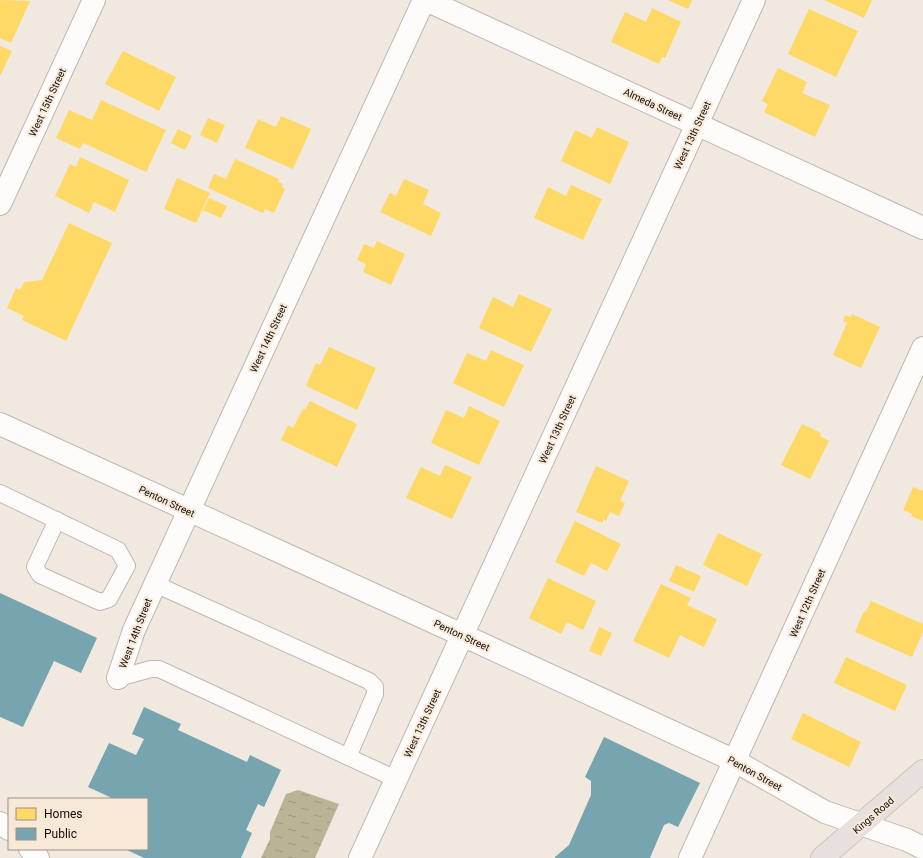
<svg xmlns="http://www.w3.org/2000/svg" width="923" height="858" font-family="Roboto,sans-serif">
  <defs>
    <pattern id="water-ripples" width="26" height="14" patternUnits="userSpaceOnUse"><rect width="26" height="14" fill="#b9b496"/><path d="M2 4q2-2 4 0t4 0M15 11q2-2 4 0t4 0" fill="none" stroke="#9e9a80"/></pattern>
  </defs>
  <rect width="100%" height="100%" fill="#f1e8df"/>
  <polygon fill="url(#water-ripples)" points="298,790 339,804 315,858 261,858 270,839 270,832 286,794"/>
  <g fill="#ffd966">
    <polygon points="0,0 30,1 11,43 0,38"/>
    <polygon points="668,0 692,0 688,9"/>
    <polygon points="824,0 872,0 864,18"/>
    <polygon points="652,8 681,22 665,58 662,57 659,64 611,42 625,12 646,22"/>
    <polygon points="809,9 858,31 836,77 788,54"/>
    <polygon points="0,46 12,51 0,76"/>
    <polygon points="123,51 176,77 159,111 105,84"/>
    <polygon points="778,68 807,82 802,93 830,105 815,137 764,112 768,104 762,101"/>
    <polygon points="101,100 166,130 146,172 83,143 80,149 56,138 69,110 92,120"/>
    <polygon points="281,116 311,129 293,169 245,148 258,119 276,127"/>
    <polygon points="208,118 225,125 217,143 200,135"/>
    <polygon points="597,127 629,142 610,184 561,161 575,130 592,138"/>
    <polygon points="178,129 192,136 185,150 171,143"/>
    <polygon points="80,157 129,180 115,212 94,202 89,213 55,196 70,164 76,167"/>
    <polygon points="235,159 279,179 278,182 283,184 282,187 285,189 274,213 265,209 263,213 208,188 214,174 226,179"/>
    <polygon points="177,178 210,193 196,223 164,209"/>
    <polygon points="404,179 429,190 423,204 441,213 431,236 380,212 390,193 396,196"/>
    <polygon points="571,185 602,199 583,240 534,218 548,187 566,196"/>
    <polygon points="209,198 227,206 221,218 203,210"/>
    <polygon points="69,223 112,243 66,341 22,320 24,316 7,308 16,288 20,290 24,282 42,280"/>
    <polygon points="377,241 405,254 391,285 363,272 366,264 357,260 364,244 374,248"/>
    <polygon points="519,294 552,309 531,352 479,328 493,297 513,307"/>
    <polygon points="852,314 880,327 861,368 833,355 847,323 843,321 845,315 850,317"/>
    <polygon points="329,347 376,368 357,410 306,386 316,363 320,365"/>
    <polygon points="491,350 524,365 504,407 453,383 467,353 486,361"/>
    <polygon points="310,401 357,424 337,467 281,440 288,425 293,428 303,409 305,410"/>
    <polygon points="469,406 500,421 479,465 431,443 446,410 464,418"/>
    <polygon points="802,424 821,433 820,436 829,441 810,479 781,465"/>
    <polygon points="445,465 472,477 452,519 406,498 421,467 440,476"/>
    <polygon points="596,466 629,481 620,501 625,503 619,516 610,512 606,521 604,519 602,523 576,512"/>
    <polygon points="913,487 923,491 923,521 911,516 912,514 903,510"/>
    <polygon points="575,521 621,544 607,571 591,563 584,576 555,562"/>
    <polygon points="718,533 762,554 747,586 703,565"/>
    <polygon points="676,565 701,576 694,592 669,581"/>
    <polygon points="548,578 596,601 583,630 567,622 561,634 529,618"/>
    <polygon points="661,584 691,598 687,605 717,619 704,647 680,635 669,658 633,641"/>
    <polygon points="871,601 923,624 923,632 912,657 855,632 864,611 866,612"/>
    <polygon points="599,627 612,633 601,656 589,651"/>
    <polygon points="846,657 907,685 895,711 834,683"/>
    <polygon points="803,713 861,742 849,767 791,739"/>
  </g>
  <g fill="#76a5af">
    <polygon points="0,593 97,638 81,673 54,661 23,727 0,717"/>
    <polygon points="144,707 181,724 178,730 247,762 250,755 281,770 264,807 258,804 246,830 252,833 241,858 144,858 125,849 147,849 147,799 114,799 88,787 109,743 136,755 144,739 132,734"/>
    <polygon points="604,737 700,783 678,827 669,823 664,825 650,858 555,858 555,857 569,845 591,795 591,781 585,777"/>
  </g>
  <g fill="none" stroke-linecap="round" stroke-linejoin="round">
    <defs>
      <g id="service">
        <polyline points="0,493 118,550 127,566 109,599 100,602 40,575 35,567 57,520"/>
        <polyline points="155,584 369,681 375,687 375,694 348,757"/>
        <polyline points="118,678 151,669 159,669 396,779"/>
      </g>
      <g id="minor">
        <polyline points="426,0 923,228"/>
        <polyline points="0,204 94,0"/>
        <polyline points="0,424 484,645 735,761 825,812 907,840 923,848"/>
        <polyline points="118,678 134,630 424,0"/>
        <polyline points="0,823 9,829"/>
        <polyline points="30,849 38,858"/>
        <polyline points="690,858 923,348"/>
      </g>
      <polyline id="tertiary" points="360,858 754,0"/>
      <polyline id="primary" points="822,858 923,771"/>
    </defs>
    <use href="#service" stroke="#beb8b0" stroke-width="18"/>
    <use href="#minor" stroke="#beb8b0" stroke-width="24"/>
    <use href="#tertiary" stroke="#beb8b0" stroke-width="24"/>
    <use href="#primary" stroke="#cbc6c2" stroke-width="24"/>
    <use href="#service" stroke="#fdfcfa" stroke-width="16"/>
    <use href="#minor" stroke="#fdfcfa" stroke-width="22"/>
    <use href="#tertiary" stroke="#fdfcfa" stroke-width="22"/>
    <use href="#primary" stroke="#e8e0dc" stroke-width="22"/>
  </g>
  <g text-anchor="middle" stroke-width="4" stroke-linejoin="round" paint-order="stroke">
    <g font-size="10" fill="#110c07" stroke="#f8e8d8">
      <text transform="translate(47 102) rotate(-65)" y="4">West 15th Street</text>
      <text transform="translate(653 104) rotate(25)" y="4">Almeda Street</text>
      <text transform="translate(692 135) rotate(-65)" y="4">West 13th Street</text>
      <text transform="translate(268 338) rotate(-65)" y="4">West 14th Street</text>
      <text transform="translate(557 429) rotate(-65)" y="4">West 13th Street</text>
      <text transform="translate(167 501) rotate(25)" y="4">Penton Street</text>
      <text transform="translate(807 603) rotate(-66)" y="4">West 12th Street</text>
      <text transform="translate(135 633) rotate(-69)" y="4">West 14th Street</text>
      <text transform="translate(462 635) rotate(25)" y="4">Penton Street</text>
      <text transform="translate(422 723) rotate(-65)" y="4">West 13th Street</text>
      <text transform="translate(755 773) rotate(29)" y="4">Penton Street</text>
      <text transform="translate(873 815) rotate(-41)" y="4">Kings Road</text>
    </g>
  </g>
  <rect x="8" y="798" width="140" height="52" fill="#f8e8d8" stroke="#9c9084"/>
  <rect x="16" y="808" width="20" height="12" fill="#ffd966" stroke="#9c9084"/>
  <text x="44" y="818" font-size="12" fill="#110c07">Homes</text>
  <rect x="16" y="828" width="20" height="12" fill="#76a5af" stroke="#9c9084"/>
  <text x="44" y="838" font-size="12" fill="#110c07">Public</text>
</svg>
